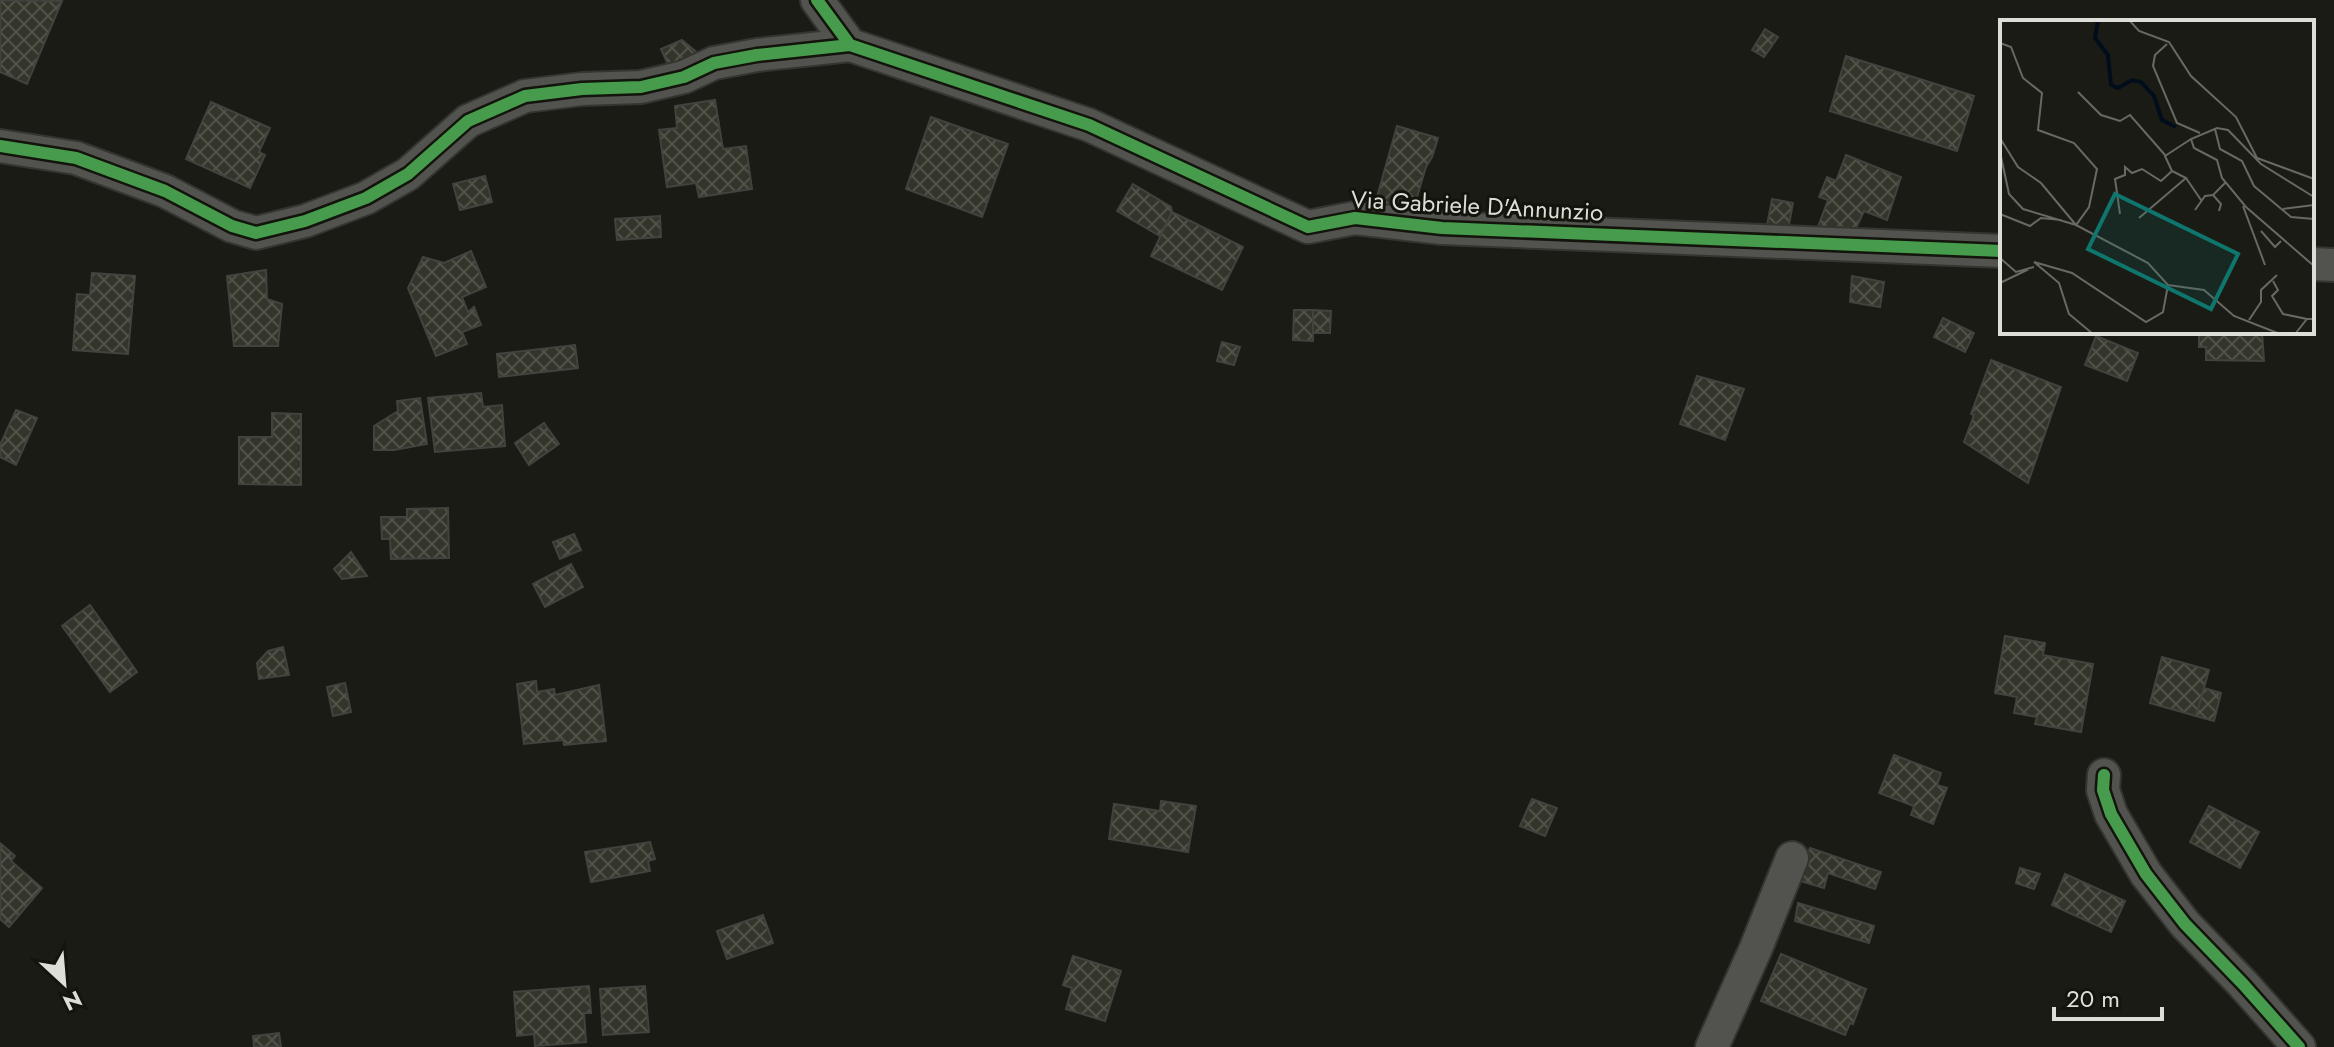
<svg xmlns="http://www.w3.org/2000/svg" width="2334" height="1047" font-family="Jost,sans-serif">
  <defs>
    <pattern id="building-cross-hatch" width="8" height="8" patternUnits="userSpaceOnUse" patternTransform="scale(2)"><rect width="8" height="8" fill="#33342a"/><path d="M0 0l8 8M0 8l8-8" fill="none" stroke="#505148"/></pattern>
  </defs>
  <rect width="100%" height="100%" fill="#1b1b16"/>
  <g fill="url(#building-cross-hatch)" stroke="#42423e" stroke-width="2">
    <polygon points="0,0 62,1 27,84 0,72"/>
    <polygon points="1765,29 1778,37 1764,57 1752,50"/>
    <polygon points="682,40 699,54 669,67 661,49"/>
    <polygon points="1846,56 1974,96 1957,151 1830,111"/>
    <polygon points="715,100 723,149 746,146 752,189 699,197 696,183 667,187 659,130 677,128 675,106"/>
    <polygon points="211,102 270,128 259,152 265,155 250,188 186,159"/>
    <polygon points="931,117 1008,144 982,217 906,189"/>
    <polygon points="1397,126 1438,138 1432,157 1426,167 1417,197 1406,220 1373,211"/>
    <polygon points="1846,155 1901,177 1887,220 1864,211 1856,228 1816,232 1828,200 1819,197 1827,177 1836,181"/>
    <polygon points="485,176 492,202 460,210 453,184"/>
    <polygon points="1133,184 1171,207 1172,212 1160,236 1117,211"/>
    <polygon points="1772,199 1793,203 1787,235 1766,231"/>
    <polygon points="1172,212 1243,247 1222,290 1151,256"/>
    <polygon points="660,216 661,237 617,240 615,219"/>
    <polygon points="471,251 486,287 462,297 468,312 474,307 481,325 462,332 467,344 436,356 408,288 423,257 444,263"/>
    <polygon points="266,270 267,299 282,304 278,346 234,346 227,276"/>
    <polygon points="92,273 135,276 128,354 73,350 77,294 90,295"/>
    <polygon points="1852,276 1884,282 1880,307 1850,302"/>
    <polygon points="1294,310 1313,310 1313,341 1293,340"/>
    <polygon points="1313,310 1331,311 1330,333 1313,333"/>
    <polygon points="1943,318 1974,333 1965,352 1934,337"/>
    <polygon points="2199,332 2262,332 2264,361 2206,360 2206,347 2199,347"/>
    <polygon points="2096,336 2138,353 2127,381 2085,365"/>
    <polygon points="1222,342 1240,347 1234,365 1217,361"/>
    <polygon points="575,345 578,368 499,377 497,354"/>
    <polygon points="1991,360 2061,387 2028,483 1964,442 1974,415 1971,414"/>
    <polygon points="1697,376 1744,389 1725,440 1680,424"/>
    <polygon points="481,393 483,407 502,405 505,446 435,452 428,398"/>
    <polygon points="420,398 427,444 394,450 374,450 374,426 398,411 397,401"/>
    <polygon points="16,410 37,418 16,465 0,457 0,445"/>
    <polygon points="272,413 301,414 301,485 239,484 239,437 272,437"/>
    <polygon points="544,423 559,444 529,465 515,443"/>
    <polygon points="448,508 449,558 391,559 390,539 382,539 381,517 407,517 407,509"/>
    <polygon points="574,534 581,550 560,559 553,542"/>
    <polygon points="351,552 367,576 342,579 334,569"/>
    <polygon points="571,564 583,587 545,607 533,584"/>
    <polygon points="90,605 137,672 110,692 62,626"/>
    <polygon points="2005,636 2045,643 2043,655 2093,664 2081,732 2035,724 2037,717 2014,713 2017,697 1995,693"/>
    <polygon points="283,647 289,675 259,679 257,663 268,651"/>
    <polygon points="2162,657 2209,670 2196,716 2150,703"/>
    <polygon points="536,681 537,692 554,689 555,695 599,685 606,741 564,745 563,740 524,744 517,684"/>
    <polygon points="345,683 351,712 333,716 327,687"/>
    <polygon points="2204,688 2221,693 2214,721 2196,716"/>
    <polygon points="1894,755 1941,773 1937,785 1947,788 1933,824 1911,815 1914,806 1879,793"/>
    <polygon points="1532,799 1557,808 1545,836 1520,826"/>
    <polygon points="1161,801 1196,806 1188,852 1109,839 1114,804 1160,811"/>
    <polygon points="2209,806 2259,832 2240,868 2190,842"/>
    <polygon points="650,842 655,859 648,861 650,871 591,882 585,852"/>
    <polygon points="0,843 15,856 11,861 42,888 9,927 0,919"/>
    <polygon points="1810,848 1881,872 1875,889 1828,873 1824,888 1797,880"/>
    <polygon points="2020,868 2040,874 2034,889 2016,883"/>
    <polygon points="2065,874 2125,901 2111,932 2052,905"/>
    <polygon points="1798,903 1874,926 1869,943 1795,921"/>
    <polygon points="763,915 773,943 727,959 717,931"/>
    <polygon points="1781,954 1866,989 1853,1024 1850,1023 1845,1035 1761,1001"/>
    <polygon points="1073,956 1121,971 1105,1021 1066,1009 1072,988 1063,985"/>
    <polygon points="589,986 591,1013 584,1013 586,1042 535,1046 534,1034 517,1036 514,992"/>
    <polygon points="645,986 649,1032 603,1035 600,989"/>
    <polygon points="279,1033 281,1047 254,1047 253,1036"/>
  </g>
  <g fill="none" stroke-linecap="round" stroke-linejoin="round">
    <defs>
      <g id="minor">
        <polyline points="817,0 850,45 1089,125 1308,227 1355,218 1442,228 2002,251"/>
        <polyline points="0,146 76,158 165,191 232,226 256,233 305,221 366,198 408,174 468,121 525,96 582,89 641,87 684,77 714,63 757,55 850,45"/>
        <polyline points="2312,264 2334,265"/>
        <polyline points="2104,775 2103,790 2111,814 2146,874 2185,924 2243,984 2299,1047"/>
        <polyline points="1712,1047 1756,948 1792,858"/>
      </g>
    </defs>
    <use href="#minor" stroke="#343431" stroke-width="36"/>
    <use href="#minor" stroke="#52524f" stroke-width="32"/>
    <defs>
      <g id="cycleway">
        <polyline points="817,0 850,45 1089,125 1308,227 1355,218 1442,228 2002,251"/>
        <polyline points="0,146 76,158 165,191 232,226 256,233 305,221 366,198 408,174 468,121 525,96 582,89 641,87 684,77 714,63 757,55 850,45"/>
        <polyline points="2104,775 2103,790 2111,814 2146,874 2185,924 2243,984 2299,1047"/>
      </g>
    </defs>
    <use href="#cycleway" stroke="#13140b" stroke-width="17"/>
    <use href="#cycleway" stroke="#469c4c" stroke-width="12"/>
  </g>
  <g text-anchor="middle" stroke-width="6" stroke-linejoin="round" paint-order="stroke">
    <g font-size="24" fill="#dcded7" stroke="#13140b">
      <text transform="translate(1477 206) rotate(3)" y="8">Via Gabriele D'Annunzio</text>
    </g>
  </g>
  <g transform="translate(2000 20)">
    <rect width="314" height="314" fill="#1b1b16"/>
    <path fill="none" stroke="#020d1c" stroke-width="4" d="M 98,0 L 95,18 L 108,35 L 111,65 L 118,68 L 132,60 L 141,62 L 154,76 L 162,100 L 176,107"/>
    <path fill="none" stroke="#686963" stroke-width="2" d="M 129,0 L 139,11 L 169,22 L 191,56 L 236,97 L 257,138M 0,23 L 11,27 L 23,58 L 42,73 L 38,110 L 74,123 L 97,149 L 89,187 L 76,205 L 41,163 L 18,147 L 0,118M 167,24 L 155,35 L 153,46 L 177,103 L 200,113M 78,72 L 101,95 L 120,101 L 130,95 L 165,135M 215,109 L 220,129 L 242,141 L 254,166 L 291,197 L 314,199M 0,132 L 9,174 L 23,189 L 76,205 L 148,243 L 168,265 L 163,292 L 146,302 L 72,253 L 34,242 L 59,263 L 69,294 L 93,314M 257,138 L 314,159M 172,151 L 165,136 L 191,119M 186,158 L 201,180M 314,177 L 261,144 L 228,110 L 217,108 L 191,119 L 194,128 L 217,140 L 222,158 L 246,187 L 314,246M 243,186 L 265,245M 283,189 L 314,185M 195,190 L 205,176 L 213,175M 219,191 L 221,184 L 213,175 L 225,163M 0,194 L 30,206 L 41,198 L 61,200M 120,194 L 115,159 L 125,155 L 125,147 L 132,153 L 142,149 L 161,161 L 172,151M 139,198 L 186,158 L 172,151M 261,211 L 275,227 L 281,221M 0,238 L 16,252 L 34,247M 273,261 L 278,270 L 272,276 L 283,294 L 307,299M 0,263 L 29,249M 168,265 L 204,270 L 234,296 L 280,314M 249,300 L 261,282 L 261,270 L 277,255M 295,314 L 307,299 L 314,299"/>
    <path fill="#0f766e" fill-opacity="0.15" stroke="#0f766e" stroke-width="4" d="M 115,174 L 238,234 L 211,289 L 88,229 Z"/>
    <rect width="314" height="314" fill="none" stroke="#dcded7" stroke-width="4"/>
  </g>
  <g transform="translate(64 983) rotate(154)" stroke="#13140b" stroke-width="6" paint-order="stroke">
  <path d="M0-6L14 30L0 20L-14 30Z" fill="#dcded7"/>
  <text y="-12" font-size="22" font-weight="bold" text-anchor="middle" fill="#dcded7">N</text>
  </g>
  <path d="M2054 1007v12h108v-12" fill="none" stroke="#dcded7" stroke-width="4"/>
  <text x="2066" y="1007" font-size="24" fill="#dcded7" stroke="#13140b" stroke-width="6" paint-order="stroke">20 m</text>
</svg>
